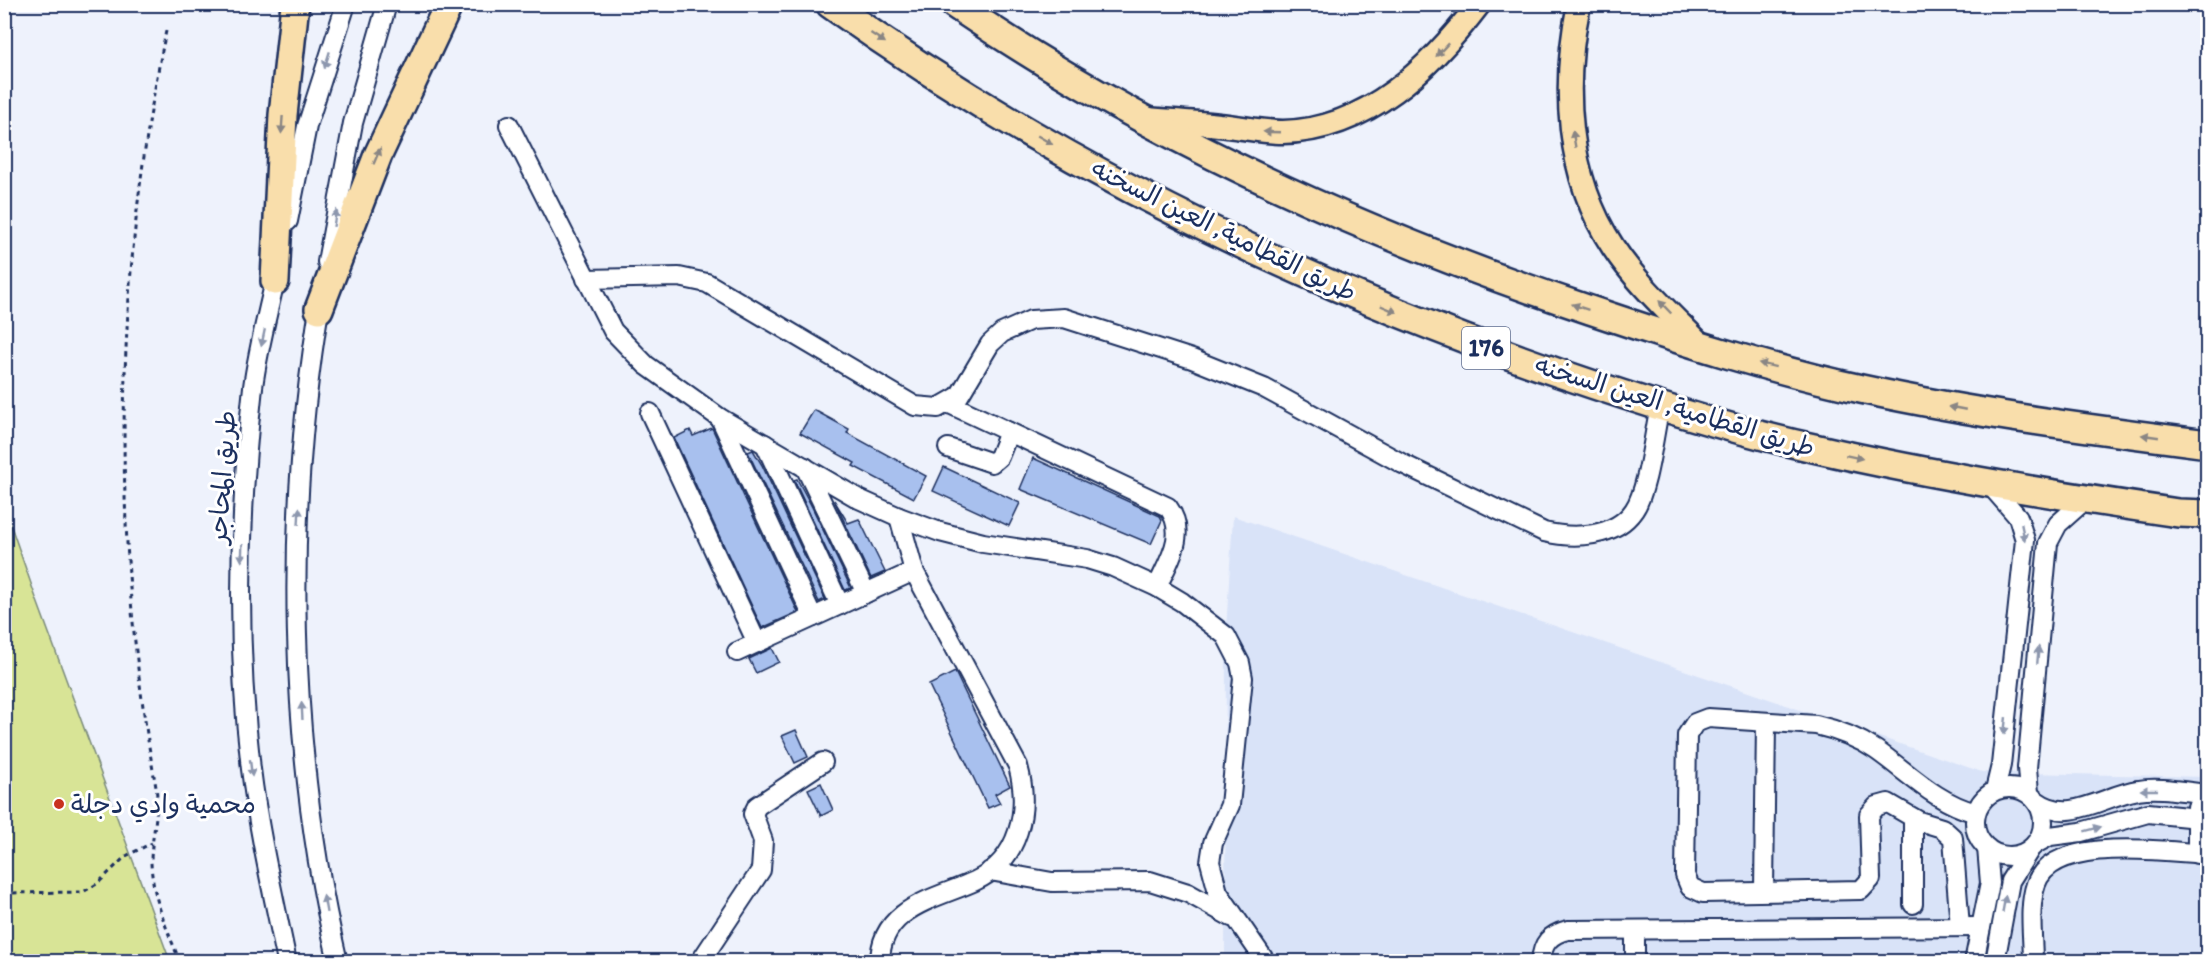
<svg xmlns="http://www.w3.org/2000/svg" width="2212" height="966" font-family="Itim,'Playpen Sans Arabic',sans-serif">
  <rect width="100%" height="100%" fill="#eef2fc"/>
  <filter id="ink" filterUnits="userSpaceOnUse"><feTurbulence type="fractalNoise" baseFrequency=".0167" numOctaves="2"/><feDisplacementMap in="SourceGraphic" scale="12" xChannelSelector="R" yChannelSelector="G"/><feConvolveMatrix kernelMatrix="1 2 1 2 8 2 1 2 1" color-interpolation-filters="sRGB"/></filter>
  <g filter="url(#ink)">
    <polygon fill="#d9e3f8" points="1233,516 1982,772 2207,777 2207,961 1225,962 1226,631"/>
    <polygon fill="#d8e496" stroke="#7a8a7a" stroke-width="1.5" points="4,506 36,598 170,961 5,961"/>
    <g fill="#a8c0ee" stroke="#1b2f5e" stroke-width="1.5">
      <polygon points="814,410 849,429 847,433 926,476 914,498 853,466 855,463 800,433"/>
      <polygon points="712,428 798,612 762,628 674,438 690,430 693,436"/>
      <polygon points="753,450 762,465 825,599 819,602 748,452"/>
      <polygon points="1033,458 1160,516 1162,520 1151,544 1020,489"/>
      <polygon points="944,467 1020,503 1009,526 933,491"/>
      <polygon points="797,479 812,507 851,588 845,590 794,480"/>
      <polygon points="834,500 848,523 859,519 885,572 871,578"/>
      <polygon points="772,648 779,662 756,673 749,659"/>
      <polygon points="955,672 1010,786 995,794 1000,803 988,808 929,685"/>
      <polygon points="796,730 808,757 795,763 782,736"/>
      <polygon points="821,783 833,810 821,816 808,789"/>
    </g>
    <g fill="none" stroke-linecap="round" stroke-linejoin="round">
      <defs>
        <g id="minor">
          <polyline points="509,125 613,331 646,365 720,418 859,499 899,517 940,532 983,543 1087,559 1113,567 1157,587 1182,602 1226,636 1240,663 1243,678 1230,805 1213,843 1210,862 1218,892 1266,962"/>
          <polyline points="288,221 307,126 346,4"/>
          <polyline points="327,262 353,123 387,4"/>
          <path d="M 277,271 C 269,309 258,348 253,387 C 239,513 236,643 251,769 C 259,834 274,898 287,962"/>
          <path d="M 586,279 L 679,277 L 707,283 L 915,406 L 938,408 L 959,396 L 990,344 L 1002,333 L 1031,320 L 1064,318 L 1192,359 L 1264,388 L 1403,464 L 1544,532 C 1574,539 1615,538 1634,510 C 1648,490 1654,432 1660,406"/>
          <path d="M 321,298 C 284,511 288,751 338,962"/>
          <path d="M 950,404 L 1168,507 C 1188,534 1169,560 1157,587"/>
          <polyline points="650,413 757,643"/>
          <polyline points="720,418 813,617"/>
          <polyline points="765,444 840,605"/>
          <polyline points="948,448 992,463 999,457 1009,432"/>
          <polyline points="805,467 866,593"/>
          <polyline points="1990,485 2018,517 2025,540 2001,765 1995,790"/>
          <polyline points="737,652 914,571"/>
          <circle cx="2009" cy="822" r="34"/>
          <polyline points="2029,793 2027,768 2048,543 2058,524 2086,499"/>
          <path d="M 2037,801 C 2069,825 2104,795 2138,790 C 2160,786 2185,792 2208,794"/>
          <polyline points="2037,843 2050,836 2081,832 2148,813 2208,819"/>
          <polyline points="2197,854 2197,807"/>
          <polyline points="990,871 1052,882 1150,881 1188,893 1231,917"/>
          <polyline points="1764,891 1766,722"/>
          <polyline points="1913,904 1913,818"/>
          <path d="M 1960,927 L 1953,838 L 1942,828 L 1919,821 L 1888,803 L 1877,806 L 1869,815 L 1871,879 L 1861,890 L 1703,893 L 1690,887 L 1685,875 L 1687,735 L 1695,723 L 1708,718 L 1816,725 C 1838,730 1857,737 1876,750 C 1909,773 1935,802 1976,813"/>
          <polyline points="1635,930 1635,962"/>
          <polyline points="700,962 761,870 763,841 753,814 757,806 823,762"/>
          <path d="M 880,962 C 880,907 936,899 975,881 C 1020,860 1030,809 1018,766 L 914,571 L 899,517"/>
          <path d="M 1541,962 C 1542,943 1550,934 1568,930 L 1981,927"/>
          <polyline points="1974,962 1990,883 1987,848"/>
          <polyline points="1995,962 2010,881 2029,851"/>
          <path d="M 2033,962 C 2033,937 2028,907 2036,884 C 2053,834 2167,852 2208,854"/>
        </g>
        <g id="major">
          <path d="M 1579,4 C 1562,85 1566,176 1613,247 C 1637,284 1673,316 1704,348"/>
          <path d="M 1146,119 C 1171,121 1195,122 1219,125 C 1241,127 1261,132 1283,132 C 1368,130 1431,67 1479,4"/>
        </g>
        <g id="highway">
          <path d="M 830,4 C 1052,163 1302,284 1559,373 C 1643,402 1730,430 1818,449 C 1937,476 2057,495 2178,513 L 2208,514"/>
          <path d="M 954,4 C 1150,138 1365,235 1590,310 C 1679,340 1769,369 1861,389 C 1976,414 2091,429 2208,444"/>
          <polyline points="275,281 283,115 295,4"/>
          <polyline points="319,309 378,155 449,4"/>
        </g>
      </defs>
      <use href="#minor" stroke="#1b2f5e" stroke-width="22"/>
      <use href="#major" stroke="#1b2f5e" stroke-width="27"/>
      <use href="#highway" stroke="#1b2f5e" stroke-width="32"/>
      <g stroke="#1b2f5e" stroke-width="3" stroke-dasharray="4.5 4.5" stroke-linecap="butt">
        <path d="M 166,31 C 114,281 110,536 156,787 C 160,812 151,837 151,862 C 152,897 167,929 180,962"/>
        <polyline points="4,893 83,892 97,884 126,856 152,843"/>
      </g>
      <use href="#minor" stroke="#fff" stroke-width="18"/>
      <use href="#major" stroke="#f9deab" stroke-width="22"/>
      <use href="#highway" stroke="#f9deab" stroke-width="27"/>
    </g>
    <defs><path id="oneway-solid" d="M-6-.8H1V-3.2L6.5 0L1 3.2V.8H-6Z" transform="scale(1.5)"/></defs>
    <g fill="#8a8684">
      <use href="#oneway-solid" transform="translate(878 38) rotate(33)"/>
      <use href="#oneway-solid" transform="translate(1442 50) rotate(133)"/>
      <use href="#oneway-solid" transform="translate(282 125) rotate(94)"/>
      <use href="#oneway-solid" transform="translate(1272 132) rotate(-178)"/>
      <use href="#oneway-solid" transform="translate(1574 139) rotate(-100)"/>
      <use href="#oneway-solid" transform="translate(1045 140) rotate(30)"/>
      <use href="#oneway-solid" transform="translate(377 156) rotate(-67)"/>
      <use href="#oneway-solid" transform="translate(1580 307) rotate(-161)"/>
      <use href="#oneway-solid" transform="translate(1665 307) rotate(-134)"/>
      <use href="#oneway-solid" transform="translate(1389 309) rotate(23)"/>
      <use href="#oneway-solid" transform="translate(1767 365) rotate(-166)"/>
      <use href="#oneway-solid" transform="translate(1957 408) rotate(-169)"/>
      <use href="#oneway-solid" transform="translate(2150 436) rotate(-172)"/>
      <use href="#oneway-solid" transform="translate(1854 457) rotate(12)"/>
    </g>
    <g fill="#8d97ae">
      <use href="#oneway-solid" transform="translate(327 60) rotate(108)"/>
      <use href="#oneway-solid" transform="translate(335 218) rotate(-80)"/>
      <use href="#oneway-solid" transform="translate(263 338) rotate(102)"/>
      <use href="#oneway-solid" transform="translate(299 516) rotate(-87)"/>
      <use href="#oneway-solid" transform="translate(2023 532) rotate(78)"/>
      <use href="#oneway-solid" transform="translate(242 553) rotate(92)"/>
      <use href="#oneway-solid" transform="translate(2038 655) rotate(-85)"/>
      <use href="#oneway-solid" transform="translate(302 711) rotate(-93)"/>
      <use href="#oneway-solid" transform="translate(2005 726) rotate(96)"/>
      <use href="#oneway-solid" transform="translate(251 768) rotate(83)"/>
      <use href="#oneway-solid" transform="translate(2149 790) rotate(-180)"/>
      <use href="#oneway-solid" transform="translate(2093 829) rotate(-15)"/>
      <use href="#oneway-solid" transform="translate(325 904) rotate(-100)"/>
      <use href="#oneway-solid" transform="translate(2004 904) rotate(-80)"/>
    </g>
  </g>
  <circle fill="#c8321e" stroke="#fff" stroke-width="2" cx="59" cy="804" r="6"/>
  <g text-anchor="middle" stroke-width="6" stroke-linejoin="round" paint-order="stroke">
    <rect fill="#fff" stroke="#5f6d8e" stroke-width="1.5" x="1462" y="327" width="48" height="42" rx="4.5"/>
    <g font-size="24" font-weight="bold" fill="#1b2f5e">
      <text x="1486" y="356">176</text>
    </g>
    <g font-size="26" fill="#1b2f5e" stroke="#fff">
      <text transform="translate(1224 230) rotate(26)" y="9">طريق القطامية, العين السخنه</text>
      <text transform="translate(1675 406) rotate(17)" y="9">طريق القطامية, العين السخنه</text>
      <text transform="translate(222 477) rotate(-86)" y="9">طريق المحاجر</text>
    </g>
    <g font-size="26" fill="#1b2f5e" stroke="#fff" text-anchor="start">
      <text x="71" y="813">محمية وادي دجلة</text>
    </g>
  </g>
  <rect width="2212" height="966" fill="none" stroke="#fff" stroke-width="24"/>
  <rect x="12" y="12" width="2188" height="942" fill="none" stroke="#1b2f5e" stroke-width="2" filter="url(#ink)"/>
</svg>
